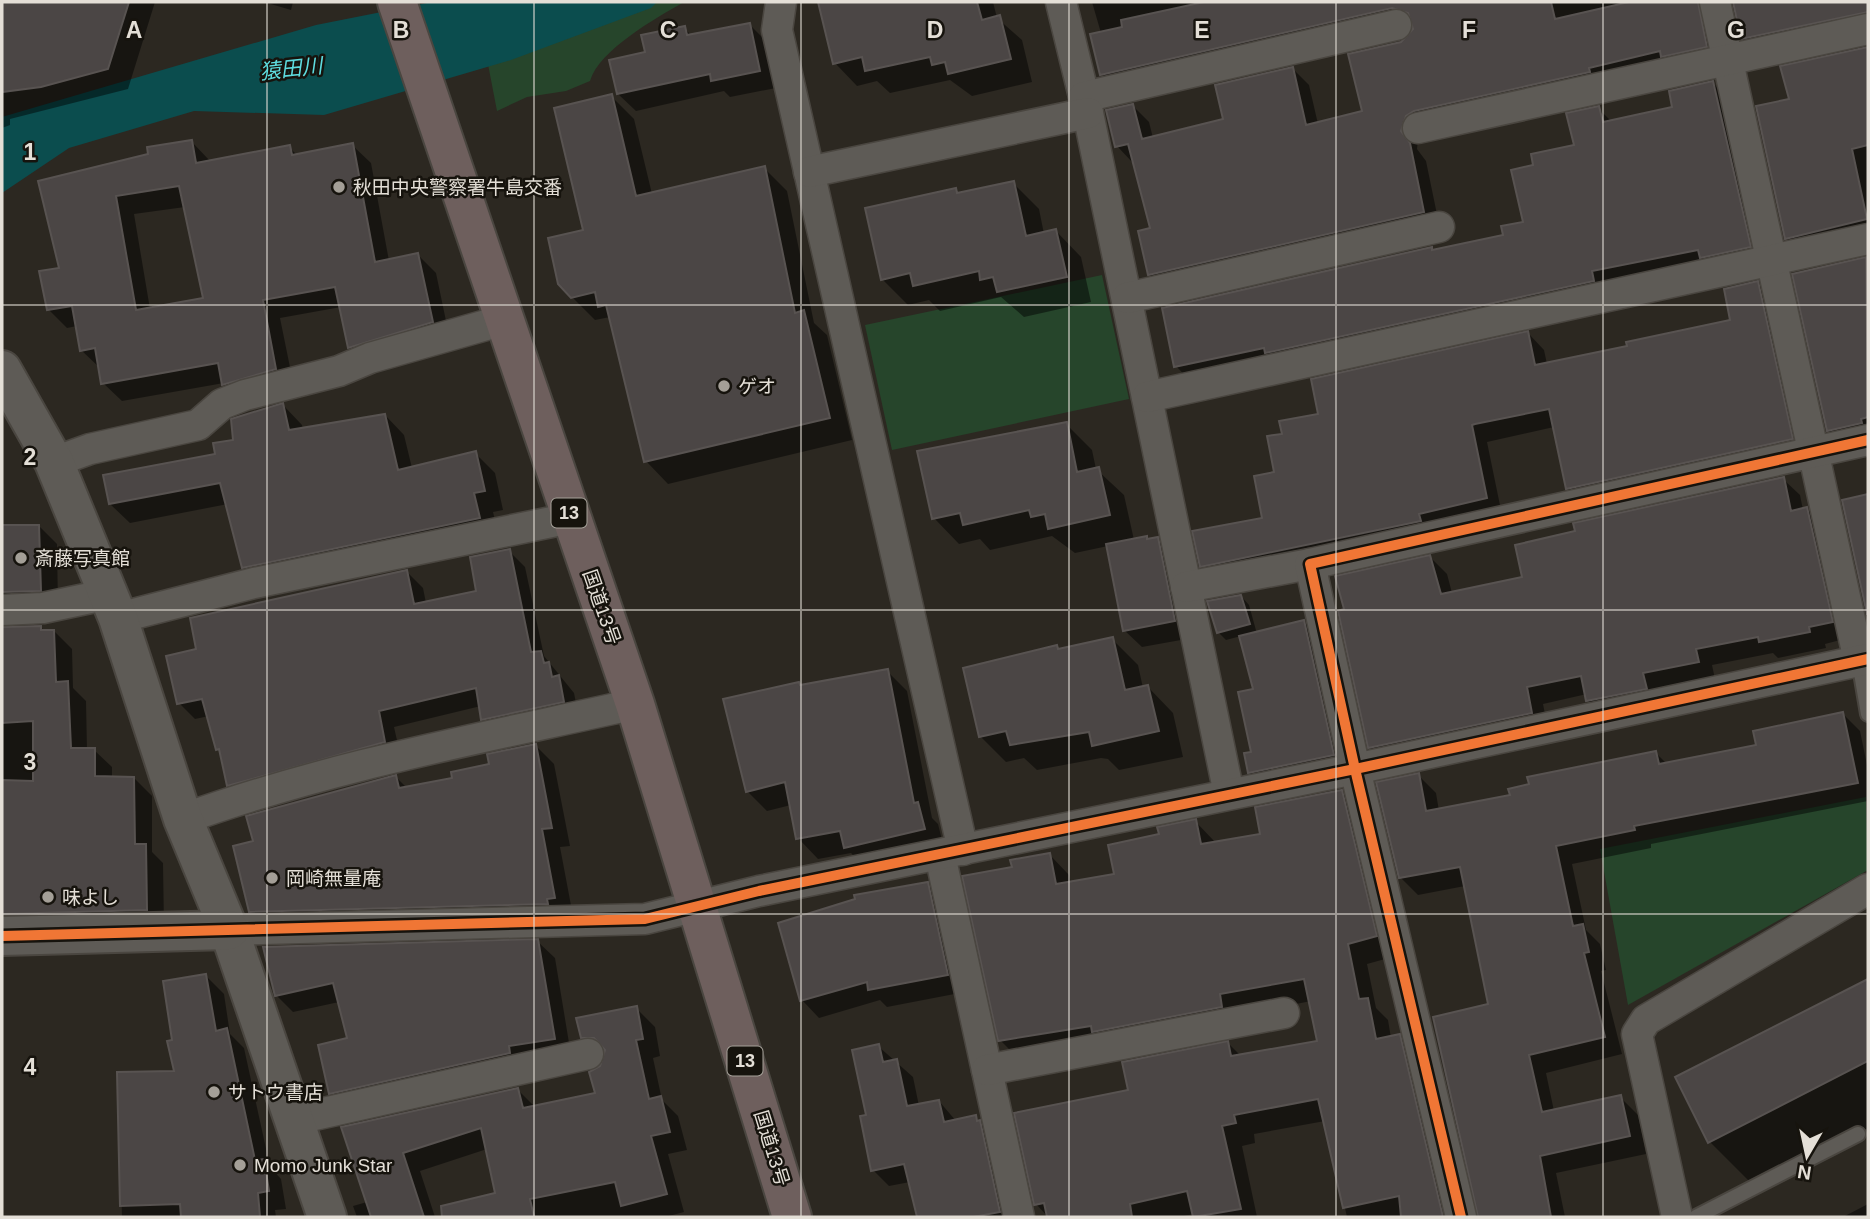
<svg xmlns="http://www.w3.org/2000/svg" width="1870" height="1219" font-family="Arial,'Noto Sans JP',sans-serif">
  <rect width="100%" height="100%" fill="#2c2821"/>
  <g fill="#26452b">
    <path d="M 641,2 L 684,2 C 656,18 599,50 590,81 L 566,91 L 527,97 L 497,111 L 487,59 Z"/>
    <polygon points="1102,275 1129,399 892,450 865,325"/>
    <polygon points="1866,797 1868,870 1628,1005 1600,849"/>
  </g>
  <polygon fill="#0b4d4e" points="432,2 657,2 651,8 511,60 324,115 194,111 69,148 2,193 2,117 316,25"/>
  <g fill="#0007" fill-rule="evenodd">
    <polygon points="2,2 155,2 128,89 10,119 10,125 2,128"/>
    <polygon points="264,2 293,2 291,10"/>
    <polygon points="820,2 993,2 997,18 1022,40 1032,82 972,96 950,80 890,93 877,81 857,86 835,63"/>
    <polygon points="1092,2 1708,2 1723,63 1418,139 1417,149 1426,161 1440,229 1166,291 1149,274 1152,230 1133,163 1117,146 1133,106 1149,122 1153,138 1225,120 1293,69 1309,85 1318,124 1364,113 1401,43 1410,38 1414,25 1118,91 1102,74 1101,33"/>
    <polygon points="1733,2 1868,2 1868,31 1759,55 1743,38"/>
    <polygon points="750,25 767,42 776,88 730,97 724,91 636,111 618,94 647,53 684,28 692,36"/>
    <polygon points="1867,49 1868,241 1803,255 1786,238 1791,100"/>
    <polygon points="1713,83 1729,100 1766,263 1192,383 1176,366 1431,249 1434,251 1505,237 1525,223 1535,166 1576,146 1598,108 1612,122 1674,108"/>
    <polygon points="611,96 634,119 652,194 764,168 787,191 814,323 827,335 852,440 668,484 646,461 610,317 595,320 572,297"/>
    <path d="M 192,142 L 210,161 L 289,147 L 298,156 L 352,145 L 371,163 L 389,261 L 418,255 L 436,273 L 450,340 L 368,366 L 350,347 L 341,307 L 280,318 L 294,387 L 242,403 L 224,383 L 122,401 L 103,383 L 101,369 L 81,350 L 77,326 L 67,328 L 48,309 L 61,269 L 40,182 ZM 185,207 L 205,299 L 150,309 L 134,214 Z"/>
    <polygon points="1013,183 1039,209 1044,234 1056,231 1081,257 1091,302 1024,317 1001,297 940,311 929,300 908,305 882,279 955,190 960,194"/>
    <polygon points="1868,259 1868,442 1845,447 1828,430 1794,275"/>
    <polygon points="1757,283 1774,300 1808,455 1584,505 1567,488 1554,427 1487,442 1502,515 1218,583 1201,566 1264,520 1284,435 1320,415 1528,333 1544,350 1547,364 1732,321"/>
    <polygon points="283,405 302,425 303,430 385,415 404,435 412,468 475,453 495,473 503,510 493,512 499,537 263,587 243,567 228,504 130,523 110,504 217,455"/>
    <polygon points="1066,424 1092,450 1096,469 1124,495 1134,540 1157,539 1175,556 1192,638 1142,647 1124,630 1108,546 1075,553 1052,536 990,550 980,539 959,544 934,518"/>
    <polygon points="1783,479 1800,495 1803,510 1807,509 1824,526 1848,638 1825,644 1826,648 1778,658 1773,653 1712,665 1715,679 1605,717 1588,701 1587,694 1543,704 1548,729 1387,764 1370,747 1430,557 1447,574 1452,593 1524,578"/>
    <polygon points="1868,496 1868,613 1844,501"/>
    <polygon points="39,526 57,544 58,608 4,619 2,628 41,627 45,632 54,631 72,649 73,688 86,701 87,750 94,750 112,767 112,778 134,778 152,796 152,852 163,863 164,927 2,940 2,527"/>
    <polygon points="509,551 525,567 544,656 574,693 579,718 499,735 483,719 481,706 394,727 401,758 244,801 228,785 222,753 218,749 209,716 195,719 179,703 198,651 406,571 423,588 426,603 478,592"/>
    <polygon points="1241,596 1249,605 1257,634 1304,622 1321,638 1350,772 1266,789 1249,772 1255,690 1241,636 1226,640 1218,632"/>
    <polygon points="1112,639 1138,665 1143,688 1148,687 1173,713 1183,757 1119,770 1108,759 1101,758 1037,770 1024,758 1006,762 980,736 1057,647 1060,651"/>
    <polygon points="887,671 907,691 932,818 938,824 944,848 865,867 851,853 818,859 798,838 791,805 767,811 747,791 801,686"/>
    <polygon points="1843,714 1860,731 1868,770 1868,801 1651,844 1651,848 1572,864 1586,930 1600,944 1606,970 1601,971 1622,1054 1546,1073 1554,1111 1620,1097 1638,1115 1646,1154 1556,1173 1565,1217 1502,1217 1497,1193 1490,1005 1465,886 1418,895 1400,877 1418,775 1436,793 1439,811 1512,797 1656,753 1667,764 1758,746"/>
    <polygon points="535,745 554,764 570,846 560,847 573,916 269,930 250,911 255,842 396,777 407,788 454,779"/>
    <polygon points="1341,791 1362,812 1396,956 1367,964 1376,1008 1388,1020 1391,1038 1399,1036 1420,1057 1454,1204 1430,1213 1430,1217 1347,1217 1325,1121 1254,1134 1255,1143 1242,1146 1257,1217 1195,1217 1194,1214 1179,1217 1048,1217 1036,1204 1130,1091 1228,1043 1241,1056 1319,1042 1311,1001 1020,1060 1000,1040 1014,868 1049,854 1069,875 1071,883 1116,875 1161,836 1195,821 1215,842 1262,835"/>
    <polygon points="927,884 945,901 965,992 887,1007 880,1000 819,1018 802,1000"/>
    <polygon points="537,941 555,958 571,1055 348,1110 331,1093 349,1039 339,1002 293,1012 276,995 265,948"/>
    <polygon points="206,976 224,994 230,1034 244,1048 270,1167 281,1179 286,1209 275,1210 276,1217 122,1217 118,1074 176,1072 174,1041"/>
    <polygon points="1864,983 1868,988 1868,1128 1754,1186 1710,1142"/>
    <polygon points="636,1008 655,1027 660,1056 653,1058 662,1100 678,1116 687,1150 668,1154 684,1212 665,1217 492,1217 486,1197 497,1194 487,1149 420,1171 435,1217 357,1217 353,1206 367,1202 343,1128 517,1089 536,1108 597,1094 605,1055 601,1055 582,1037"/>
    <polygon points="878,1046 913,1077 919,1106 939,1101 956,1121 975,1117 991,1133 1013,1217 919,1217 910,1182 889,1186 873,1170 868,1116"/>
    <polygon points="1868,1204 1868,1217 1843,1217"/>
  </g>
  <g fill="#4b4645" stroke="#585351" stroke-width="2" fill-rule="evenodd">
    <polygon points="2,2 129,2 108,69 41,87 2,92"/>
    <polygon points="818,2 977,2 982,20 1000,15 1011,59 948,74 945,62 932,65 930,57 865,71 862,57 833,64"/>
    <polygon points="1204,2 1551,2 1555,19 1629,2 1698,2 1707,47 1661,57 1660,51 1589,68 1590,72 1414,111 1406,116 1401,131 1410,143 1424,212 1148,275 1138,231 1150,228 1128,144 1115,147 1106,110 1133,104 1142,139 1223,119 1215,85 1293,67 1306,125 1362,111 1348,54 1401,42 1413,29 1408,13 1392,8 1100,75 1090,34 1122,27 1121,20"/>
    <polygon points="1733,2 1868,2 1868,12 1741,39"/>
    <polygon points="750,23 760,71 711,81 710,74 617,94 609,60 645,52 641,35 685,26 687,35"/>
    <polygon points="1868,47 1868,145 1852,149 1867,219 1785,239 1756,106 1789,99 1780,66"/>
    <polygon points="1713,81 1751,247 1700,258 1698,250 1592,271 1594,281 1265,353 1264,348 1174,367 1162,308 1432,247 1432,250 1503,235 1501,226 1523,222 1511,170 1533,165 1531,154 1574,145 1566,113 1599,106 1603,122 1672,107 1669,91"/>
    <polygon points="612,94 636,196 765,166 795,313 804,310 830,418 644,462 606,305 598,307 595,292 571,298 558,284 548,238 583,230 554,108"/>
    <path d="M 192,140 L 196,163 L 290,145 L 292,155 L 353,143 L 375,262 L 418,253 L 433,322 L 348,348 L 335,287 L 263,300 L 276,369 L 222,385 L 218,363 L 101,384 L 95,348 L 80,351 L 72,306 L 47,310 L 39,271 L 59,268 L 38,181 L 148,154 L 147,147 ZM 179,186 L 203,298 L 136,310 L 116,196 Z"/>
    <polygon points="1014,181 1026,236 1056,229 1067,277 997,292 993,277 980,280 979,271 913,286 910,273 881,280 865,208 956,188 957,193"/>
    <polygon points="1866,257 1868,417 1861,419 1862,423 1827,431 1792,274"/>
    <polygon points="1758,281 1793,439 1566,489 1549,409 1475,424 1472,425 1487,498 1419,514 1421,521 1200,567 1192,531 1262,518 1254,476 1274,472 1267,436 1282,434 1279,421 1318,414 1311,379 1528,331 1535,365 1627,346 1626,342 1730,320 1724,289"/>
    <polygon points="283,403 289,430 385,414 398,470 476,451 485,491 474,493 480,518 242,568 220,483 109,504 103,475 215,454 213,443 233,440 231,419"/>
    <polygon points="1067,422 1077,472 1099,467 1110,515 1048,529 1045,514 1031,517 1029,510 963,525 960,513 932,519 917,451"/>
    <polygon points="1784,477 1791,511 1807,507 1833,622 1809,627 1810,632 1759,642 1758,637 1696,649 1699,662 1643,673 1647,689 1586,701 1581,676 1527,687 1532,713 1368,748 1338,611 1344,609 1335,576 1430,555 1441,594 1522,577 1515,545 1575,531 1573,523"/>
    <polygon points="1868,494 1868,614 1867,614 1842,500"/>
    <polygon points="2,525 39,525 41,591 2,592"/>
    <polygon points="1147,536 1147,539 1158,537 1175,621 1123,631 1106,544"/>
    <polygon points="510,549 531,652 541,651 544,663 549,662 552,677 559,675 564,702 481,720 476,688 379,711 385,742 227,786 219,749 216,750 202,699 177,704 166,656 196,649 190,618 407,570 414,604 476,591 470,557"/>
    <polygon points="1241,595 1250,624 1217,633 1207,601"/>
    <polygon points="1304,620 1334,755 1248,773 1244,753 1251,752 1238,692 1253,689 1239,636"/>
    <polygon points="41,626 41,630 54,630 56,682 68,681 71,748 95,748 95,776 134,777 135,844 146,844 147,910 2,914 2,780 33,781 33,721 2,723 2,627"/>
    <polygon points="1113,637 1125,690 1148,685 1159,731 1092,746 1089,732 1010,745 1006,731 979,737 963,668 1057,645 1058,649"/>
    <polygon points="888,669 914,803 918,802 925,829 844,848 840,831 796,839 785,782 746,792 723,699 799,682 800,685"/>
    <polygon points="1843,712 1858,783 1634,826 1635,830 1556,846 1573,926 1583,924 1589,952 1584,953 1605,1037 1529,1055 1542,1112 1621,1095 1630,1136 1540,1156 1551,1217 1478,1217 1433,1017 1488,1004 1460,867 1399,878 1376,782 1419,773 1426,811 1510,795 1508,789 1529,784 1527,777 1656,751 1659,764 1756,745 1753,731"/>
    <polygon points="536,744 552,828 542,829 555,898 547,899 548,904 249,912 233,846 253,841 246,816 396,775 399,788 452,778 451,772 489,764 487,754"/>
    <polygon points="1342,790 1377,936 1348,944 1359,999 1368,998 1376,1039 1400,1034 1443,1217 1401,1217 1399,1196 1343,1208 1318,1099 1234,1115 1236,1123 1222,1126 1241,1209 1193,1217 1187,1191 1130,1204 1132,1217 1047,1217 1044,1203 1034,1205 1014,1113 1128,1090 1122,1062 1228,1041 1231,1056 1317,1041 1304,979 1220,994 1222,1007 1092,1032 1091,1026 998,1041 962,876 1012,867 1010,860 1050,853 1056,884 1114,874 1108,845 1159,834 1157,827 1196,819 1201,844 1260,834 1255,807"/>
    <polygon points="928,882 948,975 868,990 867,982 800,1001 778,923 855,899 854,895"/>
    <polygon points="538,939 555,1039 509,1046 510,1053 329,1094 318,1045 347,1038 333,983 275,996 263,947"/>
    <polygon points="206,974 216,1031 227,1028 255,1160 264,1159 269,1191 258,1193 260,1217 181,1217 180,1204 120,1206 117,1072 174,1071 167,1041 172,1040 163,981"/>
    <polygon points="1868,979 1868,1061 1708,1143 1675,1077"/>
    <polygon points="637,1006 643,1039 636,1040 649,1099 661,1096 670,1132 651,1136 667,1194 621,1206 615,1182 530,1199 534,1217 442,1217 441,1206 495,1193 481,1128 403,1153 424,1217 371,1217 341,1127 518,1088 523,1108 595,1093 589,1072 600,1066 605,1050 594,1038 581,1038 576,1018"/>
    <polygon points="879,1044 883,1062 897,1059 907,1106 939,1100 944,1122 976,1115 977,1121 980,1120 1000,1212 973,1217 917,1217 904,1164 871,1171 860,1116 866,1115 852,1050"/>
  </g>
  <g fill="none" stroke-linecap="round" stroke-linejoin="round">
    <defs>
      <g id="lane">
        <polyline points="1859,661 1868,714"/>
        <polyline points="1696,1217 1858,1134"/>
      </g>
      <g id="street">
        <polyline points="781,2 777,30 963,850"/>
        <polyline points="1061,2 1088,113 1229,794"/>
        <polyline points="1715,2 1859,661"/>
        <polyline points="1084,97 1396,25"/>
        <polyline points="1418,128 1868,29"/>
        <polyline points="809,172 1088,113"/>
        <polyline points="1127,298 1439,227"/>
        <polyline points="1147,397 1868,239"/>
        <polyline points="54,462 90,449 198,425 222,404 245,395 339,371 370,358 504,320"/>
        <polyline points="1186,587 1310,564"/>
        <polyline points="2,610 43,608 109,594"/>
        <polyline points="118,618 254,583 571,518"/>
        <path d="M 183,819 C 330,766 483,738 635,704"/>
        <polyline points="940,855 1019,1217"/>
        <polyline points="229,930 645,919 759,891 1355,769 1868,659"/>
        <polyline points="987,1070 1284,1013"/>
        <polyline points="292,1120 588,1054"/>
        <polyline points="1461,1217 1355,769 1310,564 1868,440"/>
        <polyline points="1677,1217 1637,1034 1646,1020 1868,889"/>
      </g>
      <g id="secondary">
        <polyline points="2,370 54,462 118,618 183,819 229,930 327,1217"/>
        <polyline points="2,936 229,930"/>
      </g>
      <polyline id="highway" points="397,2 635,704 792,1217"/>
    </defs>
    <use href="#lane" stroke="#4a4640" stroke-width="18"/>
    <use href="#street" stroke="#4a4640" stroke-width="33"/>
    <use href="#secondary" stroke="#4a4640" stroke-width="42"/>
    <use href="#highway" stroke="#4a4640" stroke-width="42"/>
    <use href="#lane" stroke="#5e5b56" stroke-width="14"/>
    <use href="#street" stroke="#5e5b56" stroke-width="30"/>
    <use href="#secondary" stroke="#5e5b56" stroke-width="38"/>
    <use href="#highway" stroke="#6e5f5d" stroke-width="38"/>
    <defs>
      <g id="cycleway">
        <polyline points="2,936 645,919 759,891 1355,769 1868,659"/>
        <polyline points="1461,1217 1355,769 1310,564 1868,440"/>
      </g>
    </defs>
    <use href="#cycleway" stroke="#16130d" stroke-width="15"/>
    <use href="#cycleway" stroke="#f07635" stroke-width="10"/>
  </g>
  <path fill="none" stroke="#e4dfd7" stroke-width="2" stroke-opacity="0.55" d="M 267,2 L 267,1217M 534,2 L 534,1217M 801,2 L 801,1217M 1069,2 L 1069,1217M 1336,2 L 1336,1217M 1603,2 L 1603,1217M 2,305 L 1868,305M 2,610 L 1868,610M 2,914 L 1868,914"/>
  <g fill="#a49f97" stroke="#16130d" stroke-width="2.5">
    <circle cx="339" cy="187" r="7"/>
    <circle cx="724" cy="386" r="7"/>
    <circle cx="21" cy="558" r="7"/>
    <circle cx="272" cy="878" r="7"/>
    <circle cx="48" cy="897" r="7"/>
    <circle cx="214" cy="1092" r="7"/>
    <circle cx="240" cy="1165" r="7"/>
  </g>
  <g text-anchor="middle" stroke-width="5" stroke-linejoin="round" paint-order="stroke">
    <g fill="#16130d" stroke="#a6a29a" stroke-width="2">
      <rect x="551.5" y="498.5" width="35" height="29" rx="5"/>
      <rect x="727.5" y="1046.5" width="35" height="29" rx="5"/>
    </g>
    <g font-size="18" font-weight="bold" fill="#e4dfd7">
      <text x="569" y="519">13</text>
      <text x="745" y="1067">13</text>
    </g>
    <g font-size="19" fill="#e4dfd7" stroke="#16130d" text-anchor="start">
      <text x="353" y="194">秋田中央警察署牛島交番</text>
      <text x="738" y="393">ゲオ</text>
      <text x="35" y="565">斎藤写真館</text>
      <text x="286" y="885">岡崎無量庵</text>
      <text x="62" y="904">味よし</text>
      <text x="228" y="1099">サトウ書店</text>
      <text x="254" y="1172">Momo Junk Star</text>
    </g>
    <g font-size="19" fill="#e4dfd7" stroke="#16130d">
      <text transform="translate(602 607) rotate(71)" y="7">国道13号</text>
      <text transform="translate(772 1148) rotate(73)" y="7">国道13号</text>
    </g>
    <g font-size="21" font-style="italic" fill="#5edcdf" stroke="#16130d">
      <text transform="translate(291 69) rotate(-6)" y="7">猿田川</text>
    </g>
  </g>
  <g font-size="23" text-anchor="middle" font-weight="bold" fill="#e4dfd7" stroke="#16130d" stroke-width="5" stroke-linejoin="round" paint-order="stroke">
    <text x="134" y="38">A</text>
    <text x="401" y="38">B</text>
    <text x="668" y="38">C</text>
    <text x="935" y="38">D</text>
    <text x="1202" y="38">E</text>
    <text x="1469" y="38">F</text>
    <text x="1736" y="38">G</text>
    <text x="30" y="160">1</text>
    <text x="30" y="465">2</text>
    <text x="30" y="770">3</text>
    <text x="30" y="1075">4</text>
  </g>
  <rect width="1870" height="1219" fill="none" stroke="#e4dfd7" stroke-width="7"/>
  <g transform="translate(1807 1156) rotate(189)" stroke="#16130d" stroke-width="5" paint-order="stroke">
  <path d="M0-5L12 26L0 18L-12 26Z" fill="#e4dfd7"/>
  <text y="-10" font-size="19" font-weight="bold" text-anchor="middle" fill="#e4dfd7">N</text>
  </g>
</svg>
